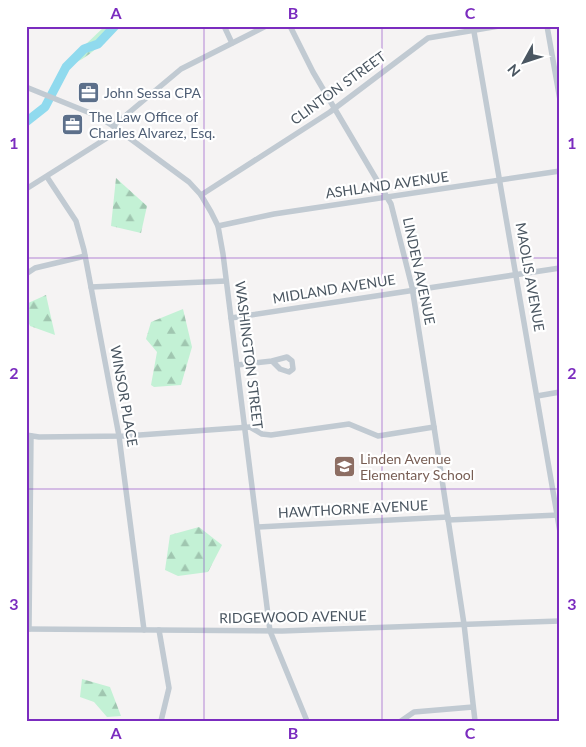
<svg xmlns="http://www.w3.org/2000/svg" width="586" height="747" font-family="Lato,sans-serif">
  <defs>
    <pattern id="forest-firs" width="22" height="20" patternUnits="userSpaceOnUse" patternTransform="scale(1.25)"><rect width="22" height="20" fill="#c3f1d5"/><path d="M5 1l3.5 6h-7zM16 11l3.5 6h-7z" fill="#a0c6b0"/></pattern>
  </defs>
  <rect width="100%" height="100%" fill="#f5f3f3"/>
  <g fill="url(#forest-firs)">
    <path d="M 105,26 L 116,26 C 105,41 83,65 64,65 Z"/>
    <polygon points="116,178 147,206 141,233 111,226"/>
    <polygon points="46,295 55,335 30,326 26,317 26,304"/>
    <polygon points="183,309 192,347 181,385 154,387 151,385 157,352 146,339 151,322"/>
    <polygon points="199,527 222,545 208,572 178,576 165,570 170,535"/>
    <polygon points="82,679 110,687 121,716 107,717 94,702 80,697"/>
  </g>
  <g fill="none" stroke-linecap="round" stroke-linejoin="round">
    <polyline stroke="#90daee" stroke-width="9" points="26,122 45,107 66,67 84,49 98,44 115,26"/>
    <g stroke="#c1cad2" stroke-width="5.5">
      <polyline points="224,26 232,43"/>
      <polyline points="290,26 313,72 391,204 412,287 434,427 464,624 475,721"/>
      <polyline points="473,26 560,532"/>
      <polyline points="547,26 560,100"/>
      <polyline points="26,87 95,115 113,126 189,182 201,195 211,212 218,226 223,254 270,631 307,721"/>
      <polyline points="113,126 181,69 266,26"/>
      <polyline points="47,177 76,221 84,250 119,436 144,630"/>
      <polyline points="26,189 118,131"/>
      <polyline points="201,195 330,112 428,38 499,26"/>
      <polyline points="218,226 274,214 560,171"/>
      <polyline points="26,274 35,268 85,256"/>
      <polyline points="91,287 226,281"/>
      <polyline points="231,318 560,268"/>
      <polyline points="237,365 272,361 280,369 289,372 293,369 292,361 287,357 272,361"/>
      <polyline points="537,396 560,392"/>
      <polyline points="26,435 39,437 126,436 250,427 262,434 271,435 349,424 378,436 434,427"/>
      <polyline points="448,520 559,515"/>
      <polyline points="258,527 448,517"/>
      <polyline points="26,629 282,631 560,621"/>
      <polyline points="29,629 31,436"/>
      <polyline points="159,630 169,688 161,721"/>
      <polyline points="401,721 414,712 473,707"/>
    </g>
  </g>
  <path fill="none" stroke="#7b2cbf" stroke-width="1" stroke-opacity="0.55" d="M 204,26 L 204,721M 382,26 L 382,721M 26,258 L 560,258M 26,489 L 560,489"/>
  <defs>
    <symbol id="office-square" viewBox="-11 -11 22 22"><rect x="-9" y="-9" width="18" height="18" rx="4" fill="#5c6f8a" stroke="#fff"/><path d="M-6-3h4V-5.5h4V-3h4V5H-6ZM-1-4.5V-3h2v-1.5ZM-6 0V1H6V0Z" fill="#fff"/></symbol>
    <symbol id="school-square" viewBox="-11 -11 22 22"><rect x="-9" y="-9" width="18" height="18" rx="4" fill="#8d6e63" stroke="#fff"/><path d="M0-5L7-2L0 1L-7-2ZM-4 1L0 2.5L4 1V4Q0 6-4 4Z" fill="#fff"/></symbol>
  </defs>
  <g fill-rule="evenodd">
    <use href="#office-square" x="76" y="80" width="25" height="25"/>
    <use href="#office-square" x="60" y="112" width="25" height="25"/>
    <use href="#school-square" x="332" y="454" width="25" height="25"/>
  </g>
  <g text-anchor="middle" stroke-width="4.5" stroke-linejoin="round" paint-order="stroke">
    <g font-size="14" fill="#4a5661" stroke="#fff">
      <text transform="translate(338 88) rotate(-36)" y="5">CLINTON STREET</text>
      <text transform="translate(387 185) rotate(-8)" y="5">ASHLAND AVENUE</text>
      <text transform="translate(419 271) rotate(78)" y="5">LINDEN AVENUE</text>
      <text transform="translate(530 277) rotate(80)" y="5">MAOLIS AVENUE</text>
      <text transform="translate(334 289) rotate(-9)" y="5">MIDLAND AVENUE</text>
      <text transform="translate(249 355) rotate(83)" y="5">WASHINGTON STREET</text>
      <text transform="translate(124 396) rotate(80)" y="5">WINSOR PLACE</text>
      <text transform="translate(353 509) rotate(-3)" y="5">HAWTHORNE AVENUE</text>
      <text transform="translate(293 617) rotate(-1)" y="5">RIDGEWOOD AVENUE</text>
    </g>
    <g font-size="14" fill="#4e5e75" stroke="#fff" text-anchor="start">
      <text x="104" y="98">John Sessa CPA</text>
      <text x="89" y="122">The Law Office of<tspan x="89" dy="16">Charles Alvarez, Esq.</tspan></text>
    </g>
    <g font-size="14" fill="#785e54" stroke="#fff" text-anchor="start">
      <text x="360" y="464">Linden Avenue<tspan x="360" dy="16">Elementary School</tspan></text>
    </g>
  </g>
  <rect width="586" height="747" fill="none" stroke="#ffffff" stroke-width="55"/>
  <g transform="translate(524 62) rotate(230)" stroke="#ffffff" stroke-width="4" paint-order="stroke">
  <path d="M0-4L9 19L0 12L-9 19Z" fill="#4a5661"/>
  <text y="-8" font-size="14" font-weight="bold" text-anchor="middle" fill="#4a5661">N</text>
  </g>
  <rect x="28" y="28" width="530" height="692" fill="none" stroke="#7b2cbf" stroke-width="2"/>
  <g font-size="16" text-anchor="middle" font-weight="bold" fill="#7b2cbf">
    <text x="116" y="19">A</text>
    <text x="293" y="19">B</text>
    <text x="470" y="19">C</text>
    <text x="14" y="149">1</text>
    <text x="572" y="149">1</text>
    <text x="14" y="379">2</text>
    <text x="572" y="379">2</text>
    <text x="14" y="610">3</text>
    <text x="572" y="610">3</text>
    <text x="116" y="739">A</text>
    <text x="293" y="739">B</text>
    <text x="470" y="739">C</text>
  </g>
</svg>
